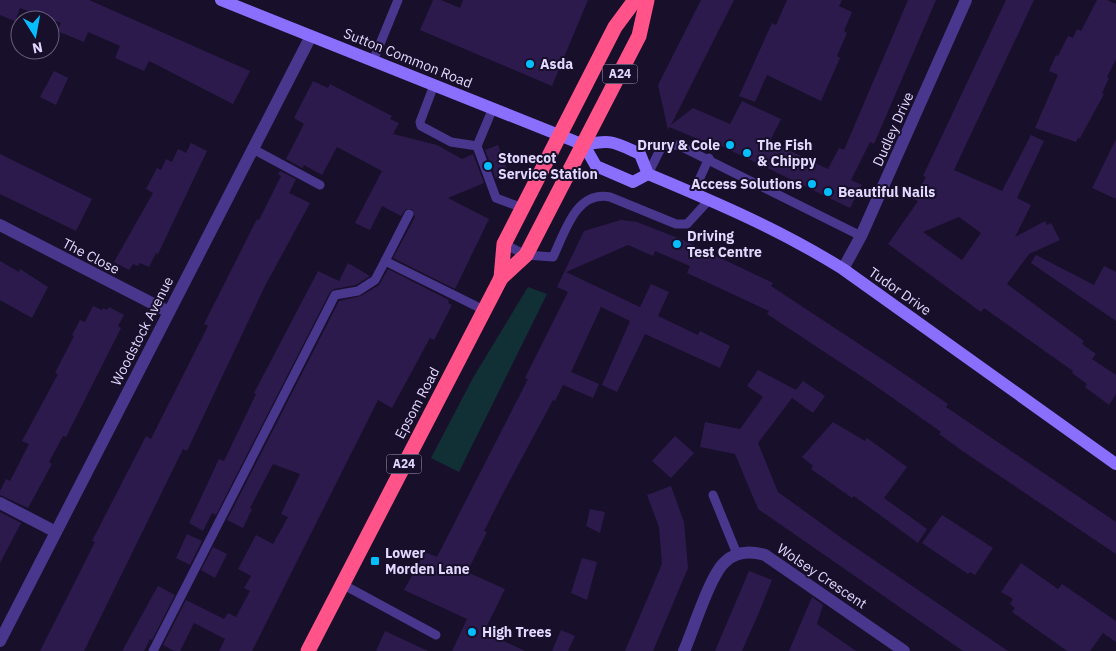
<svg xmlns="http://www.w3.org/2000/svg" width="1116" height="651" font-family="'IBM Plex Sans',sans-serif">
  <rect width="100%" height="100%" fill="#180f2a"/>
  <polygon fill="#113035" points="528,287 547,294 459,472 431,458 474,376"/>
  <g fill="#2c1a4c" fill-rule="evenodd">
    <polygon points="0,0 89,0 250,71 233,104 149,61 144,71 115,58 120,46 88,32 84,42 57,31 61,23 20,8 15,21 0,15"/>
    <polygon points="433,0 441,0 460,8 463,0 588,0 552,86 420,30"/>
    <polygon points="701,0 734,0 671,125 693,108 730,124 742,101 781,119 770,141 828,169 839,148 844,150 908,0 936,0 874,144 870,142 851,180 862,185 850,208 711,141 710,144 669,127 668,130 658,85"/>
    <polygon points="787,0 842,0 839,6 852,12 844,31 847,33 837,56 840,58 821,101 767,75 755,102 739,96 772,23 776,25"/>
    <path d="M 1006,0 L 1034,0 L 954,170 L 1002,191 L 1031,135 L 1044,141 L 1017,198 L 1031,205 L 1015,237 L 1045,221 L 1047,225 L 1051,223 L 1060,240 L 1029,254 L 1007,284 L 1084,341 L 1082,344 L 1096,354 L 1092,359 L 1116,375 L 1116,394 L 1109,405 L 1085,387 L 1087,384 L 1072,373 L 1073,371 L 984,308 L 981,312 L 888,244 L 918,201 L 914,199 L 926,177 L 923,176 ZM 959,217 L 981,233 L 962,260 L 923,232 Z"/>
    <polygon points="1097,0 1107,0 1116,4 1116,59 1107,77 1109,78 1102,93 1104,94 1080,138 1078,138 1076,142 1035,128 1058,75 1049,71 1056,55 1058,56 1068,36 1073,38 1077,29 1081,31"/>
    <polygon points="54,71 68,78 56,105 40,97"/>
    <polygon points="313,81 328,88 330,84 392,116 390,119 399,123 393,134 437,145 462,159 473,154 484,183 448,198 489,219 455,289 393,258 415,217 412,209 406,209 401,216 382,206 370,230 355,223 382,171 337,147 322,175 304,165 302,168 286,159 304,124 294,118"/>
    <polygon points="1116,139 1116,199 1092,188"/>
    <polygon points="191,143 207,151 158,254 156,253 149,267 140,263 138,266 133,264 129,270 114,262 153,193 146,189 157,168 161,170 166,159 172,162 178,149 186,153"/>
    <polygon points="498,145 509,174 496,179 485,150"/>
    <polygon points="0,154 92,199 76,231 0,194"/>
    <polygon points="280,171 296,179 289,193 310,203 264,288 187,451 183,449 84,651 40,651 95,542 92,541 146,436 151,439 161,419 208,326 204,324 257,219 259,220 281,176 278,174"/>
    <polygon points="621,220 637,222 683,240 773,283 771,286 891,365 948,404 946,407 1116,522 1116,554 961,450 939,434 941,432 870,382 767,314 769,311 687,273 690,266 655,251 653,256 628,245 566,272 640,307 651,284 669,292 658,316 698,335 700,331 730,346 720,368 645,334 617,392 602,385 630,321 601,307 571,372 599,384 593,398 563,385 555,401 553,400 501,497 484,531 487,532 467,572 505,589 484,632 525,651 452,651 467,619 404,590 425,552 437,557 528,379 525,378 568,292 557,287 584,231"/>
    <polygon points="1036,255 1094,285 1104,266 1116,272 1116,321 1031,263"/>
    <polygon points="0,261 19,272 20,269 48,287 32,318 0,300"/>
    <polygon points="348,263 370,276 356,285 334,289 330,292 216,515 212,513 203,531 189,523 219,459 224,461 256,394 254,393 318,271 339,281"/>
    <polygon points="388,269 449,300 448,303 452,305 434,340 430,338 392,408 378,400 252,651 219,651 225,639 194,623 180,651 174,651 163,645 186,600 224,619 228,613 236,617 250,591 244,588 251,576 238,569 256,535 273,544 288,517 281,514 300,474 273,464 250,508 252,509 243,528 227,520 339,301 361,296 379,285"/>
    <polygon points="93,306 102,310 103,308 107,310 109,307 124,315 118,326 121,328 66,437 63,436 49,462 52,464 28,508 0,495 0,491 6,479 10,481 29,444 22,441 58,374 55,373 74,336 72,335 80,320 85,322"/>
    <polygon points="758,370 796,390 803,381 825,396 813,413 792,398 758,443 778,492 843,539 1008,651 963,651 758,509 735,454 700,447 705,422 740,429 763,397 747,386"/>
    <polygon points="833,422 865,441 867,438 907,467 884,498 927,529 918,543 854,496 852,498 811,469 813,466 802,457"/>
    <polygon points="675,436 694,453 671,478 652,461"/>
    <polygon points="671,486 684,522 688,568 653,651 625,651 662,564 659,527 647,495"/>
    <polygon points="590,509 605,512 600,533 586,526"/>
    <polygon points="0,512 21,523 0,563"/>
    <polygon points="942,515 993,548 975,575 970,572 968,574 922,543"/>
    <polygon points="187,534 202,541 190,565 176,558"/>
    <polygon points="213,547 227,554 215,578 201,570"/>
    <polygon points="582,558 597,562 587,600 571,593"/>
    <polygon points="1021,563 1058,589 1062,584 1116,621 1116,642 1103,633 1090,651 1067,651 1012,612 1015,608 1010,604 1013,599 1001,592"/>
    <polygon points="749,571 772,580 760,610 742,651 715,651"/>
    <polygon points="158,586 175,595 152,640 150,639 144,651 122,651"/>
    <polygon points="812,597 823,605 817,624 856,651 789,651"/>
    <polygon points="561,630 575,636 568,651 552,651"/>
    <polygon points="385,631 428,651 376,651"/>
  </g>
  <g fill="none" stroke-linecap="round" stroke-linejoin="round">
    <g stroke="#48378c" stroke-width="9">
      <polyline points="373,61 398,0"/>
      <polyline points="434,85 420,122 421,126 451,142 477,146"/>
      <polyline points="493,108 477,146 496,198 523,208"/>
      <polyline points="253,149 320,185"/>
      <polyline points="648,174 662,146 678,145 861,236"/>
      <polyline points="693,193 709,158"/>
      <path d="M 504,244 L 526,255 L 553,257 C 565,232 576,190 610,197 L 676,224 L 687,224 L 709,200"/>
      <polyline points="385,261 409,214"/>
      <polyline points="713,495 737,554"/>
      <polyline points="342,584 436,635"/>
      <polyline points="153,651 335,295 358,291 375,280 385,261 484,310"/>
    </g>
    <g stroke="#48378c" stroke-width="12">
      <polyline points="0,225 169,312"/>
      <polyline points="843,269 861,236 966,0"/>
      <polyline points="0,503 56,532"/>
      <polyline points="0,641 311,36"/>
      <path d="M 684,651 C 693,631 710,575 725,562 C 736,551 751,551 765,555 L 904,651"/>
    </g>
    <g stroke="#8a6fff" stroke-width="12">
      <polyline points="221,0 584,145"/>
      <path d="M 584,145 C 612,139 614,142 640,154 L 648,174 C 715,202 781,230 843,269 L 1116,464"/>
      <polyline points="584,145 596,166 633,182 648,174"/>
    </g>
    <g stroke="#ff538a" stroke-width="15">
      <polyline points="501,278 504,244 615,27 635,0"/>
      <polyline points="308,651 501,278 526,255 639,36 647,0"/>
    </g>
  </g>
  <g fill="#04beff" stroke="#180f2a" stroke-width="2">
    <circle cx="530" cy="64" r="5"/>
    <circle cx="730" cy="145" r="5"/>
    <circle cx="747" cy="153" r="5"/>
    <circle cx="488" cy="166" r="5"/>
    <circle cx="812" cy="184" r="5"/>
    <circle cx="828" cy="192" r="5"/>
    <circle cx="677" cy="244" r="5"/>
    <rect x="370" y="556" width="10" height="10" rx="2.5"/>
    <circle cx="472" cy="632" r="5"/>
  </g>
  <g text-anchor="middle" stroke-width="4" stroke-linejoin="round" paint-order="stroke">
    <g fill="#180f2a" stroke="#a69cbf" stroke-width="1">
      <rect x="602.5" y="64.5" width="35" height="19" rx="4"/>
      <rect x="386.5" y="454.5" width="35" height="19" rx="4"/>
    </g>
    <g font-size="12" font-weight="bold" fill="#e3d8ff">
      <text x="620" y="78">A24</text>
      <text x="404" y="468">A24</text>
    </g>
    <g font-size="14" fill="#e3d8ff" stroke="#180f2a">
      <text transform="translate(408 58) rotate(22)" y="5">Sutton Common Road</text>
      <text transform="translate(893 129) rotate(-66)" y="5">Dudley Drive</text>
      <text transform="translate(91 256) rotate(27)" y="5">The Close</text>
      <text transform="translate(900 291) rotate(35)" y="5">Tudor Drive</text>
      <text transform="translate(142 331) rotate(-63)" y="5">Woodstock Avenue</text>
      <text transform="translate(417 403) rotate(-62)" y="5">Epsom Road</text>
      <text transform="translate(822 576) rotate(34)" y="5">Wolsey Crescent</text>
    </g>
    <g font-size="14" font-weight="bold" fill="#e3d8ff" stroke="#180f2a" text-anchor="start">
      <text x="540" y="69">Asda</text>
      <text x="720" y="150" text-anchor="end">Drury &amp; Cole</text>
      <text x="757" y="150">The Fish<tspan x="757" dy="16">&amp; Chippy</tspan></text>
      <text x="498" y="163">Stonecot<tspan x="498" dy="16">Service Station</tspan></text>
      <text x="802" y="189" text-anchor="end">Access Solutions</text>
      <text x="838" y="197">Beautiful Nails</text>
      <text x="687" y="241">Driving<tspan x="687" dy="16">Test Centre</tspan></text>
      <text x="385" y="558">Lower<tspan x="385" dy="16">Morden Lane</tspan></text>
      <text x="482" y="637">High Trees</text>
    </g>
  </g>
  <g transform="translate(35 35) rotate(169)"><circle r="24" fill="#180f2a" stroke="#695f7f"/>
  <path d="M0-4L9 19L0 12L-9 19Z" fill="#04beff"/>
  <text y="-8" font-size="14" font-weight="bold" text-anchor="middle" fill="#e3d8ff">N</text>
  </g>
</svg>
